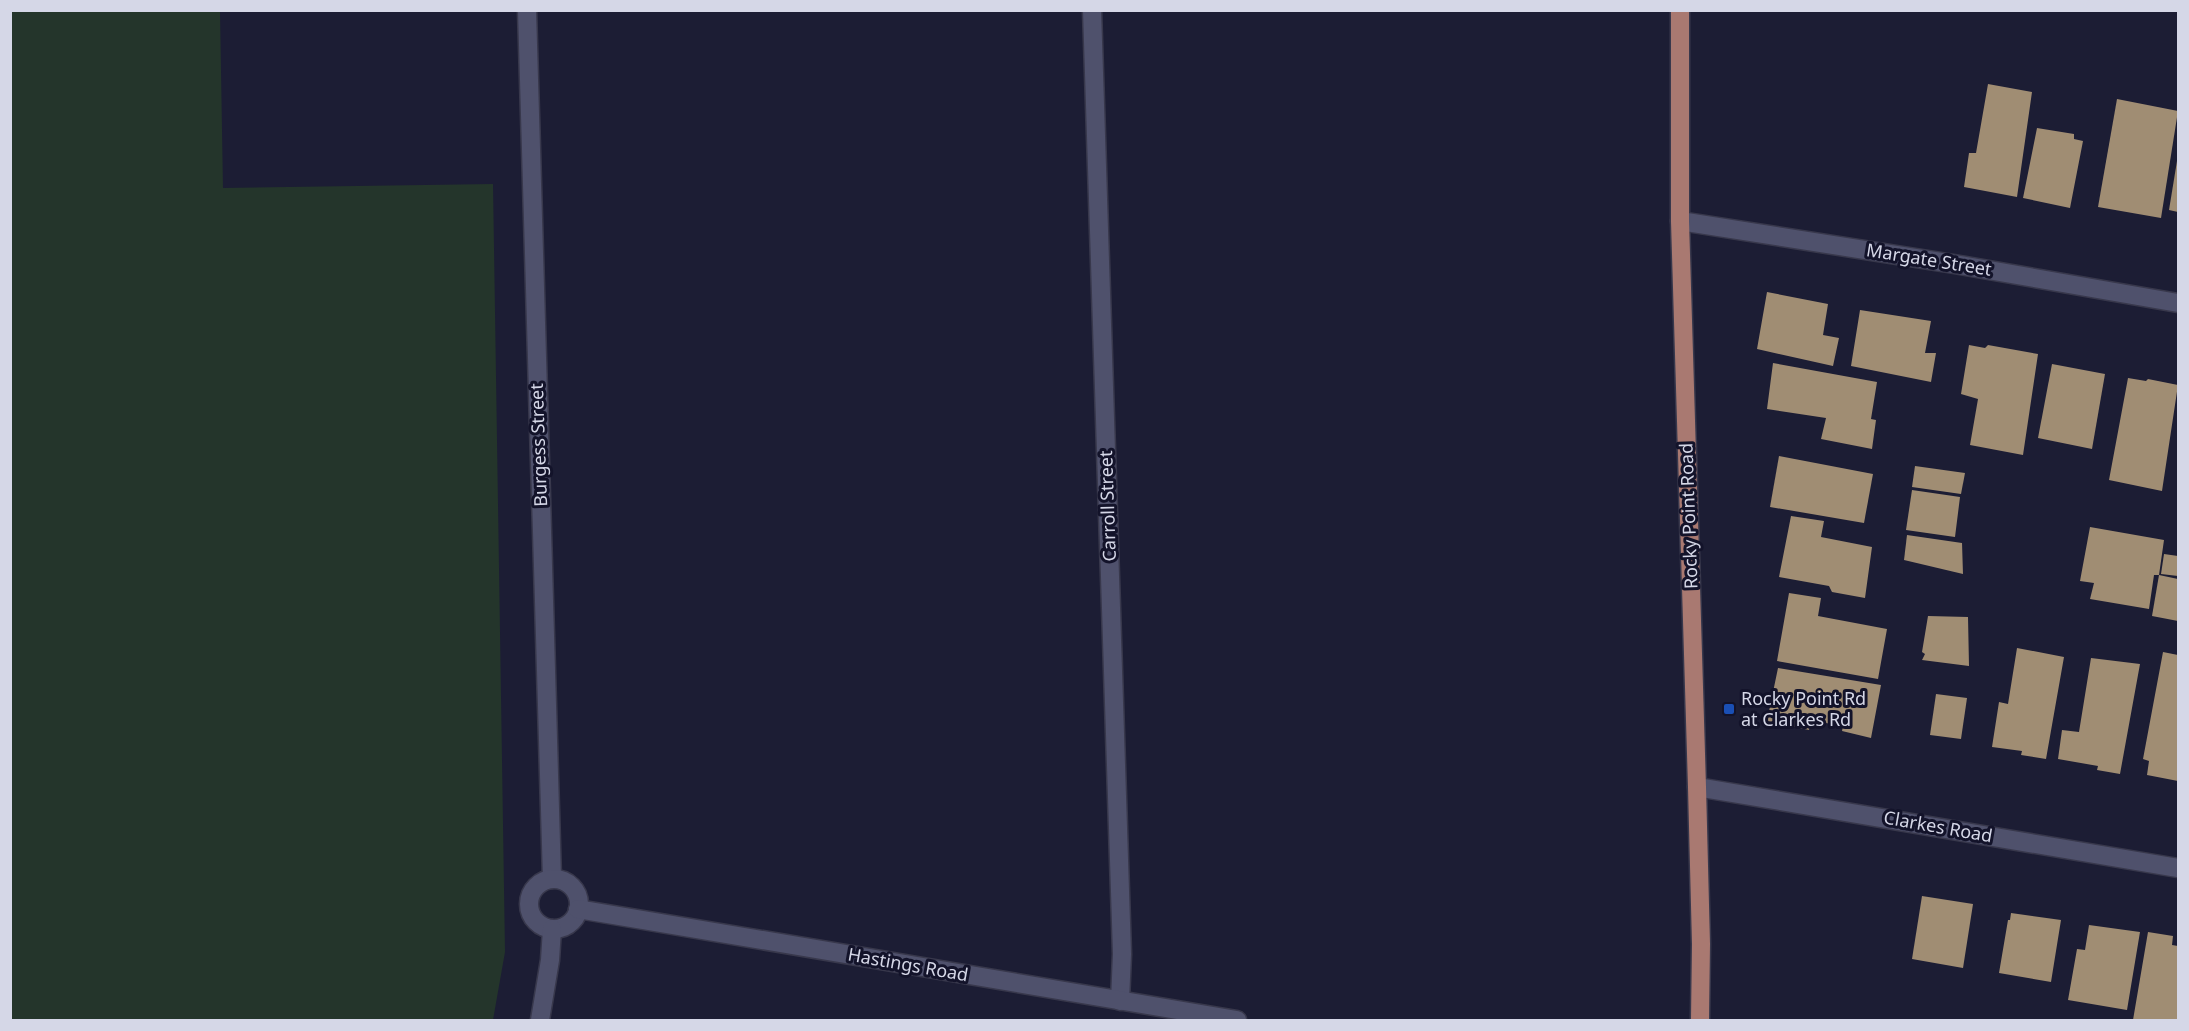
<svg xmlns="http://www.w3.org/2000/svg" width="2189" height="1031" font-family="'Noto Sans',sans-serif">
  <rect width="100%" height="100%" fill="#1c1d34"/>
  <polygon fill="#24352b" points="10,11 220,11 223,188 493,184 505,952 493,1020 11,1020"/>
  <g fill="#a08d73">
    <polygon points="1988,84 2032,92 2017,197 1964,187 1969,153 1976,153"/>
    <polygon points="2117,99 2178,111 2161,218 2098,207"/>
    <polygon points="2037,128 2074,134 2074,139 2083,141 2070,208 2023,198"/>
    <polygon points="2177,161 2178,161 2178,212 2169,210"/>
    <polygon points="1767,292 1828,304 1823,335 1839,338 1833,366 1757,349"/>
    <polygon points="1860,310 1931,321 1925,353 1936,353 1931,382 1851,366"/>
    <polygon points="1969,345 1985,348 1988,345 2038,354 2023,455 1970,445 1978,399 1961,394"/>
    <polygon points="1773,363 1877,382 1871,419 1876,420 1872,449 1821,439 1826,418 1767,409"/>
    <polygon points="2052,364 2105,374 2092,449 2038,438"/>
    <polygon points="2128,378 2146,381 2148,379 2178,385 2162,491 2109,480"/>
    <polygon points="1779,456 1873,474 1864,523 1770,507"/>
    <polygon points="1915,466 1965,473 1961,494 1912,487"/>
    <polygon points="1912,490 1960,497 1955,537 1906,530"/>
    <polygon points="1791,516 1824,521 1821,537 1872,547 1865,598 1832,592 1829,586 1779,577"/>
    <polygon points="2090,527 2164,540 2159,575 2154,575 2149,609 2090,599 2094,583 2080,581"/>
    <polygon points="1907,535 1962,543 1963,574 1904,560"/>
    <polygon points="2164,554 2178,556 2178,576 2161,574"/>
    <polygon points="2159,575 2178,579 2178,621 2152,616"/>
    <polygon points="1789,593 1821,598 1818,616 1887,629 1878,679 1777,661"/>
    <polygon points="1928,616 1968,617 1969,666 1922,660 1925,654 1922,652"/>
    <polygon points="2017,648 2064,657 2046,759 2021,755 2022,751 1992,747 1999,702 2008,704"/>
    <polygon points="2163,652 2178,655 2178,781 2147,775 2149,761 2143,759"/>
    <polygon points="2091,658 2140,664 2120,774 2097,770 2098,766 2058,759 2062,730 2079,732"/>
    <polygon points="1778,668 1881,685 1871,738 1842,731 1843,726 1820,722 1819,728 1810,726 1809,730 1767,721"/>
    <polygon points="1936,694 1967,698 1961,739 1930,735"/>
    <polygon points="1922,896 1973,904 1963,968 1912,959"/>
    <polygon points="2011,913 2061,920 2051,982 1999,973 2008,920 2010,920"/>
    <polygon points="2089,925 2140,932 2127,1010 2068,1000 2077,949 2085,950"/>
    <polygon points="2148,932 2173,936 2172,945 2178,946 2178,1020 2133,1020"/>
  </g>
  <g fill="none" stroke-linecap="round" stroke-linejoin="round">
    <defs>
      <g id="minor">
        <polyline points="527,10 552,879"/>
        <polyline points="1092,10 1122,954 1120,1001"/>
        <polyline points="1680,221 1954,264 2178,303"/>
        <polyline points="1697,787 2178,868"/>
        <circle cx="554" cy="904" r="25"/>
        <polyline points="578,909 1237,1020"/>
        <polyline points="540,1020 550,960 552,929"/>
      </g>
      <polyline id="major" points="1680,10 1680,221 1697,787 1701,944 1700,1020"/>
    </defs>
    <use href="#minor" stroke="#38384c" stroke-width="21"/>
    <use href="#major" stroke="#38384c" stroke-width="21"/>
    <use href="#minor" stroke="#4f516c" stroke-width="18"/>
    <use href="#major" stroke="#a97971" stroke-width="18"/>
  </g>
  <rect fill="#1a4fb4" stroke="#13132a" stroke-width="2" x="1723" y="703" width="12" height="12" rx="3"/>
  <g text-anchor="middle" stroke-width="6" stroke-linejoin="round" paint-order="stroke">
    <g font-size="18" fill="#d5d7e7" stroke="#13132a">
      <text transform="translate(1929 260) rotate(9)" y="6">Margate Street</text>
      <text transform="translate(539 445) rotate(-92)" y="6">Burgess Street</text>
      <text transform="translate(1108 506) rotate(-92)" y="6">Carroll Street</text>
      <text transform="translate(1689 516) rotate(-92)" y="6">Rocky Point Road</text>
      <text transform="translate(1938 827) rotate(10)" y="6">Clarkes Road</text>
      <text transform="translate(908 965) rotate(10)" y="6">Hastings Road</text>
    </g>
    <g font-size="18" fill="#d5d7e7" stroke="#13132a" text-anchor="start">
      <text x="1741" y="705">Rocky Point Rd<tspan x="1741" dy="21">at Clarkes Rd</tspan></text>
    </g>
  </g>
  <rect width="2189" height="1031" fill="none" stroke="#d5d7e7" stroke-width="24"/>
</svg>
